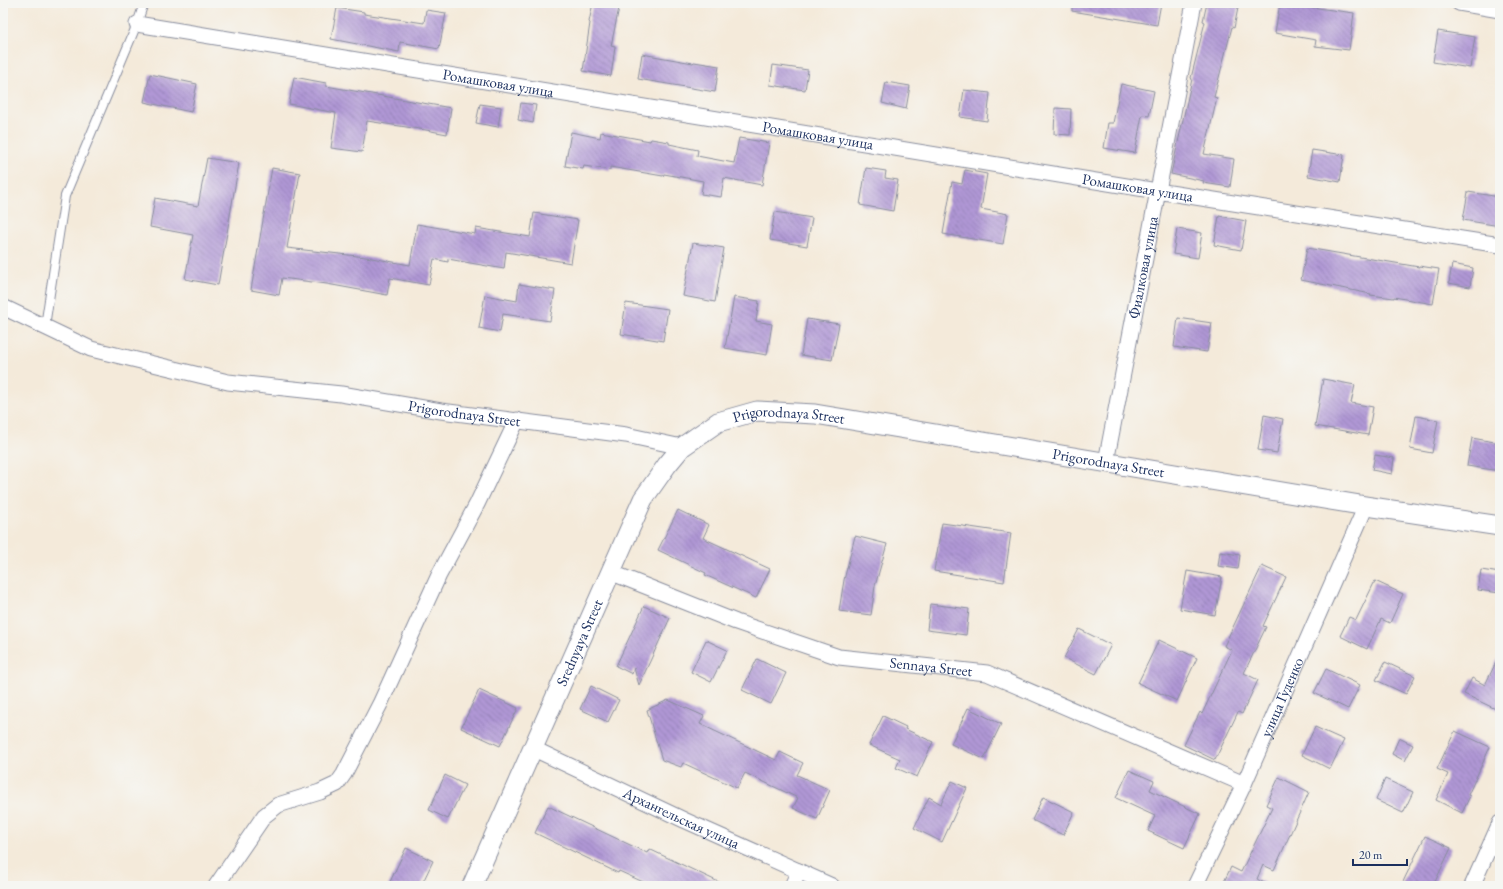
<svg xmlns="http://www.w3.org/2000/svg" width="1503" height="889" font-family="'EB Garamond',serif">
  <defs>
    <pattern id="building-back-hatch" width="6" height="6" patternUnits="userSpaceOnUse"><rect width="6" height="6" fill="#b097d5"/><path d="M-1 5l2 2M0 0l6 6M5-1l2 2" fill="none" stroke="#8e7cb0"/></pattern>
  </defs>
  <rect width="100%" height="100%" fill="#f6f6f2"/>
  <filter id="ink" filterUnits="userSpaceOnUse"><feTurbulence type="fractalNoise" baseFrequency=".025" numOctaves="2"/><feDisplacementMap in="SourceGraphic" scale="8" xChannelSelector="R" yChannelSelector="G"/><feConvolveMatrix kernelMatrix="1 2 1 2 8 2 1 2 1" color-interpolation-filters="sRGB"/></filter>
  <filter id="wash" filterUnits="userSpaceOnUse"><feTurbulence type="fractalNoise" baseFrequency=".012" numOctaves="4" result="noise"/><feDisplacementMap in="SourceGraphic" scale="16" xChannelSelector="R" yChannelSelector="G"/><feGaussianBlur stdDeviation="0.9" result="paint"/><feColorMatrix in="noise" values="0 0 0 0 0 0 0 0 0 0 0 0 0 0 0 0 0 1.4 0 .05"/><feComposite in="paint" operator="in"/></filter>
  <g filter="url(#wash)">
    <rect width="100%" height="100%" fill="#f4eada"/>
    <g id="blocks">
      <g fill="url(#building-back-hatch)">
        <polygon points="593,3 620,3 611,46 615,47 611,76 583,71 590,23 589,22"/>
        <polygon points="1072,3 1161,3 1157,25 1072,11"/>
        <polygon points="1207,3 1239,3 1234,28 1232,27 1214,97 1217,98 1204,154 1234,159 1230,187 1203,183 1204,181 1171,174 1192,79 1191,78 1205,22 1203,21"/>
        <polygon points="1280,3 1295,3 1303,5 1303,6 1354,13 1349,50 1315,46 1316,40 1275,33"/>
        <polygon points="337,8 364,12 364,14 424,23 426,10 446,13 439,49 400,42 399,52 331,39"/>
        <polygon points="1438,31 1475,37 1470,68 1433,62"/>
        <polygon points="642,54 693,63 694,62 719,66 715,92 638,79"/>
        <polygon points="773,65 808,70 805,90 770,85"/>
        <polygon points="150,74 197,84 191,112 144,102"/>
        <polygon points="294,77 326,83 326,86 451,108 447,134 426,130 367,121 362,152 331,148 336,113 289,104"/>
        <polygon points="886,82 910,86 906,109 882,103"/>
        <polygon points="1121,84 1154,91 1149,116 1142,115 1135,153 1104,148 1108,123 1113,123"/>
        <polygon points="964,90 990,93 987,121 960,117"/>
        <polygon points="521,103 536,105 533,123 518,120"/>
        <polygon points="480,104 501,107 498,127 476,123"/>
        <polygon points="1055,108 1071,109 1070,135 1054,134"/>
        <polygon points="571,132 600,138 601,132 650,141 651,139 669,142 669,144 698,150 697,156 734,163 739,138 769,143 762,185 724,178 721,197 701,194 703,181 664,174 663,176 610,167 610,170 584,166 583,169 565,166"/>
        <polygon points="1312,150 1344,155 1340,182 1308,176"/>
        <polygon points="207,158 239,163 218,285 185,279 193,235 150,227 155,198 198,206"/>
        <polygon points="272,168 300,173 287,248 366,257 410,265 417,224 475,234 476,228 530,237 534,213 578,220 571,263 506,252 504,269 448,259 448,262 434,259 429,285 390,278 387,295 327,284 282,278 279,295 251,290"/>
        <polygon points="866,168 886,171 885,178 898,180 893,211 860,205"/>
        <polygon points="965,170 987,174 981,209 1008,214 1003,244 943,234 952,182 962,184"/>
        <polygon points="1468,192 1500,197 1500,226 1463,220"/>
        <polygon points="775,212 812,218 807,246 770,240"/>
        <polygon points="1219,216 1246,221 1241,250 1214,245"/>
        <polygon points="1177,229 1202,233 1198,258 1173,254"/>
        <polygon points="693,243 724,248 715,302 683,296"/>
        <polygon points="1307,248 1419,267 1419,266 1439,269 1433,304 1394,297 1394,298 1370,295 1371,294 1301,280"/>
        <polygon points="1452,264 1473,268 1470,287 1449,283"/>
        <polygon points="519,284 555,290 550,321 503,314 500,332 479,328 485,295 517,301"/>
        <polygon points="734,297 759,301 756,321 772,324 767,355 725,348"/>
        <polygon points="626,303 668,309 663,341 621,334"/>
        <polygon points="1178,318 1212,323 1207,352 1174,347"/>
        <polygon points="807,319 839,324 832,360 801,355"/>
        <polygon points="1323,379 1355,385 1351,403 1373,407 1368,435 1315,426"/>
        <polygon points="1264,415 1283,419 1277,453 1258,450"/>
        <polygon points="1416,416 1438,420 1432,453 1410,449"/>
        <polygon points="1472,438 1500,443 1500,471 1467,466"/>
        <polygon points="1375,455 1394,458 1392,474 1372,470"/>
        <polygon points="678,510 709,525 703,538 770,569 756,598 705,575 706,573 658,550"/>
        <polygon points="942,523 1011,533 1004,582 934,571"/>
        <polygon points="855,536 887,544 875,586 871,615 839,611 844,580"/>
        <polygon points="1220,552 1240,555 1238,569 1218,566"/>
        <polygon points="1262,566 1286,577 1263,626 1266,627 1244,673 1258,680 1242,714 1238,712 1215,760 1184,745 1200,712 1202,714 1232,650 1224,646"/>
        <polygon points="1481,570 1500,573 1500,593 1478,590"/>
        <polygon points="1187,571 1222,577 1215,615 1180,609"/>
        <polygon points="1375,581 1403,594 1390,623 1381,619 1367,649 1340,636 1349,617 1356,620"/>
        <polygon points="930,604 969,609 966,635 927,630"/>
        <polygon points="644,606 670,618 639,685 634,668 632,674 616,666"/>
        <polygon points="1079,629 1111,645 1096,674 1064,658"/>
        <polygon points="706,640 727,650 711,682 691,672"/>
        <polygon points="1159,640 1197,658 1177,701 1138,683"/>
        <polygon points="1500,654 1500,711 1464,694 1472,678 1485,685"/>
        <polygon points="757,659 786,673 771,704 742,690"/>
        <polygon points="1385,662 1415,676 1406,694 1376,680"/>
        <polygon points="1326,669 1360,685 1348,709 1314,693"/>
        <polygon points="591,686 619,700 608,722 580,709"/>
        <polygon points="479,690 518,708 500,746 461,728"/>
        <polygon points="668,700 704,716 700,724 776,760 780,752 803,763 797,775 830,790 817,819 793,808 798,798 745,773 737,788 683,763 681,767 662,760 647,710"/>
        <polygon points="968,708 1001,724 984,759 951,744"/>
        <polygon points="883,716 906,727 905,729 933,742 917,777 896,768 900,759 869,745"/>
        <polygon points="1315,727 1344,740 1330,769 1302,755"/>
        <polygon points="1455,731 1490,747 1468,795 1470,796 1462,813 1436,800 1448,774 1437,769"/>
        <polygon points="1399,738 1413,745 1405,761 1392,754"/>
        <polygon points="1129,770 1154,781 1150,790 1200,814 1184,848 1148,831 1155,816 1116,798"/>
        <polygon points="445,775 465,785 448,819 429,810"/>
        <polygon points="1279,777 1309,792 1274,870 1263,865 1257,879 1270,886 1222,886 1231,867 1241,872 1272,808 1266,805"/>
        <polygon points="1385,779 1413,792 1403,813 1376,800"/>
        <polygon points="952,781 967,788 942,842 914,828 929,797 941,804"/>
        <polygon points="1043,797 1074,812 1063,835 1032,820"/>
        <polygon points="548,806 647,853 649,849 727,886 652,886 619,871 618,873 535,833"/>
        <polygon points="1425,836 1451,848 1433,886 1401,886"/>
        <polygon points="406,848 433,861 421,886 388,886"/>
      </g>
    </g>
  </g>
  <g filter="url(#ink)">
    <use href="#blocks" fill-opacity="0" stroke="#888c9c" stroke-width="1"/>
    <g fill="none" stroke-linecap="round" stroke-linejoin="round">
      <defs>
        <polyline id="service" points="45,326 65,196 137,24 144,3"/>
        <g id="minor">
          <polyline points="1459,3 1500,10"/>
          <path id="s1" d="M 137,24 L 1157,191 L 1500,245"/>
          <path id="s2" d="M 3,307 L 91,349 L 228,382 L 341,394 L 441,411 L 626,435 L 682,447"/>
          <path id="s3" d="M 1106,462 L 1194,3"/>
          <path id="s4" d="M 610,572 L 736,622 L 839,657 L 987,673 L 1244,784"/>
          <path id="s5" d="M 532,748 L 684,820 L 832,886"/>
          <polyline points="216,886 264,816 278,805 320,792 337,784 344,774 380,704 439,575 477,504 517,420"/>
          <polyline points="792,886 799,871"/>
          <path id="s6" d="M 1195,886 L 1244,784 L 1366,506"/>
          <polyline points="1472,886 1500,823"/>
        </g>
        <g id="tertiary">
          <path id="s7" d="M 472,886 L 643,499 L 667,465 L 682,447 L 718,422 L 757,411 L 815,414 L 1366,506 L 1500,526"/>
        </g>
      </defs>
      <use href="#service" stroke="#888c9c" stroke-width="10"/>
      <use href="#minor" stroke="#888c9c" stroke-width="17"/>
      <use href="#tertiary" stroke="#888c9c" stroke-width="21"/>
      <use href="#service" stroke="#fff" stroke-width="8"/>
      <use href="#minor" stroke="#fff" stroke-width="15"/>
      <use href="#tertiary" stroke="#fff" stroke-width="19"/>
    </g>
  </g>
  <g text-anchor="middle" stroke-width="3" stroke-linejoin="round" paint-order="stroke">
    <g font-size="15" fill="#1b2f5e" stroke="#f6f6f2">
      <text dy="5" stroke="none"><textPath href="#s1" startOffset="366">Ромашковая улица</textPath></text>
      <text dy="5" stroke="none"><textPath href="#s1" startOffset="690">Ромашковая улица</textPath></text>
      <text dy="5" stroke="none"><textPath href="#s1" startOffset="1014">Ромашковая улица</textPath></text>
      <text dy="5" stroke="none"><textPath href="#s3" startOffset="198">Фиалковая улица</textPath></text>
      <text dy="5" stroke="none"><textPath href="#s2" startOffset="477">Prigorodnaya Street</textPath></text>
      <text dy="5" stroke="none"><textPath href="#s7" startOffset="604">Prigorodnaya Street</textPath></text>
      <text dy="5" stroke="none"><textPath href="#s7" startOffset="928">Prigorodnaya Street</textPath></text>
      <text dy="5" stroke="none"><textPath href="#s7" startOffset="266">Srednyaya Street</textPath></text>
      <text dy="5" stroke="none"><textPath href="#s4" startOffset="337">Sennaya Street</textPath></text>
      <text dy="5" stroke="none"><textPath href="#s6" startOffset="208">улица Гуденко</textPath></text>
      <text dy="5" stroke="none"><textPath href="#s5" startOffset="165">Архангельская улица</textPath></text>
    </g>
  </g>
  <rect width="1503" height="889" fill="none" stroke="#f6f6f2" stroke-width="16"/>
  <path d="M1353 859v6h54v-6" fill="none" stroke="#1b2f5e" stroke-width="2"/>
  <text x="1359" y="859" font-size="12" fill="#1b2f5e" stroke="#f6f6f2" stroke-width="3" paint-order="stroke">20 m</text>
</svg>
